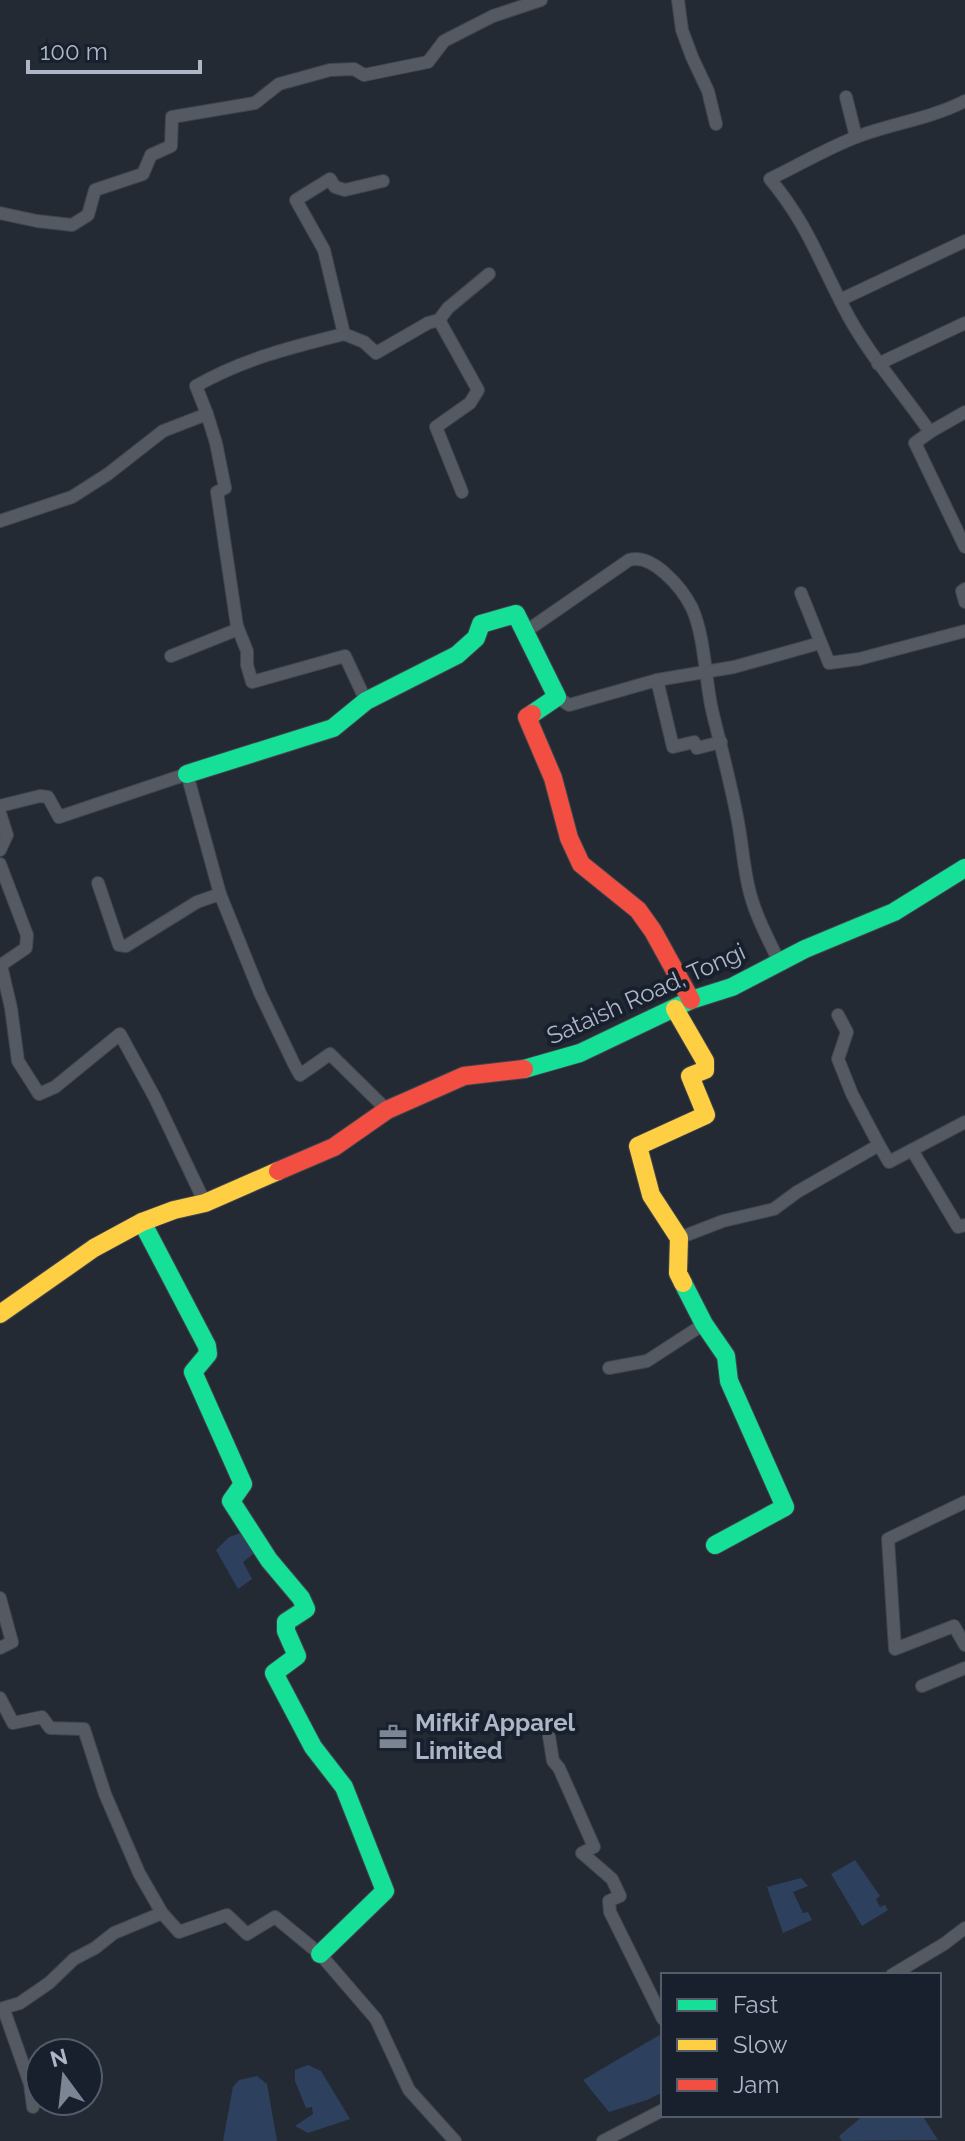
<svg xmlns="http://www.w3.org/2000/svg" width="965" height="2141" font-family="Raleway,sans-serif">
  <rect width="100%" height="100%" fill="#242a34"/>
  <g fill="#2d405d">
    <polygon points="244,1532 259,1549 243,1562 252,1579 238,1589 216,1550 229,1537"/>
    <polygon points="855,1860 880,1896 876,1899 880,1907 885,1905 888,1910 862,1926 831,1874"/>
    <polygon points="801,1878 808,1886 793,1892 803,1913 808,1912 812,1920 783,1933 767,1887"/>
    <polygon points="663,2033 663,2092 647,2100 609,2112 583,2080"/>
    <polygon points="308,2065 321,2071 350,2119 308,2133 295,2126 313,2114 312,2107 306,2108 295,2081 295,2070"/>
    <polygon points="257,2076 267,2084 277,2141 223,2141 233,2087 239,2080"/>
    <polygon points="864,2115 922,2115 938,2140 842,2141 839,2136"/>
  </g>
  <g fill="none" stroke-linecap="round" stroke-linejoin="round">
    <defs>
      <g id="street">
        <polyline points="678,0 682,30 692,57 708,91 716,124"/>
        <polyline points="846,97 856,137"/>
        <path d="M 965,101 C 932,118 895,123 859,136 C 829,147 799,165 770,179 C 806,222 818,258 843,306 C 866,352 901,390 930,432 L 965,412"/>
        <polyline points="0,213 37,221 72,225 88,215 95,190 143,174 151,155 171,146 172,117 255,103 279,84 330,70 354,69 364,75 428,62 444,41 493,16 541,0"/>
        <polyline points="840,300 965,241"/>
        <polyline points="439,320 448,308 489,274"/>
        <polyline points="344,334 364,342 376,353 428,323 439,320 478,390 470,403 436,427 462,492"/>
        <polyline points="878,364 965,323"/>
        <path d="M 207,414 L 196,386 C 243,359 292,347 344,334 L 324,250 L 296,200 L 330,179 L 335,187 L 345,190 L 383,181"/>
        <polyline points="930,432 915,443 965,547"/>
        <polyline points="0,521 72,497 108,474 163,431 207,414 216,443 225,488 217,492 237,626 247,651 247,665 252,682 345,656 366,701"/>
        <polyline points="965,589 962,591 965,602"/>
        <polyline points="801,593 829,663 859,659 965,631"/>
        <path d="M 525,632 L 629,560 C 653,553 682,588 692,608 C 705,637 705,679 712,710 C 721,747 731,784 738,822 C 743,848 744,876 752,900 C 758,921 770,942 779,962"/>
        <polyline points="171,656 236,630 237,626"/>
        <polyline points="657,680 673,747 694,742 697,748 721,742"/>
        <polyline points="557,697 569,705 657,680 734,667 820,643"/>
        <polyline points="0,806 40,796 48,797 59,817 187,774 220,894 260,993 294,1064 300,1075 330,1054 387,1110"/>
        <polyline points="0,813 7,835 0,850"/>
        <polyline points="0,864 27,935 26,948 1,965 11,1008 18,1061 39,1094 55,1087 120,1034 155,1098 205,1203"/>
        <polyline points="98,883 119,945 126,946 197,902 220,894"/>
        <polyline points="838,1015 847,1032 838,1059 852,1094 879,1145"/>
        <polyline points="912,1150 958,1227 965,1225"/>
        <polyline points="679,1238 723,1221 774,1209 797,1192 879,1145 889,1162 965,1122"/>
        <polyline points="609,1368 647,1361 704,1324"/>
        <polyline points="965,1502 888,1539 895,1649 954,1626 965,1645"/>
        <polyline points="0,1598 12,1642 0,1648"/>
        <polyline points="922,1686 965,1668"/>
        <polyline points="0,1698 13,1723 42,1717 50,1728 84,1729 105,1794 139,1873 162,1913 179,1932 227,1915 247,1934 275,1917 320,1954 376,2019 409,2090 455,2141"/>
        <polyline points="549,1736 553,1761 559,1768 594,1847 582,1853 612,1879 620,1896 609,1901 610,1912 663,2019"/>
        <polyline points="892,1975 944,1944 965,1928"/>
        <polyline points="0,2009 20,2003 49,1983 74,1959 95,1948 114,1933 162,1913"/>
        <polyline points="0,2010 4,2010 30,2084 33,2107"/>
        <polyline points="603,2141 663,2110"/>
      </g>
      <g id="fast">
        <polyline points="187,774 333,728 366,701 457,655 476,638 481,624 516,614 557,697 532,714"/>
        <polyline points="524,1069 580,1053 691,1000 732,987 805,949 894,912 965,868"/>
        <polyline points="142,1222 207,1346 208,1354 193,1372 243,1484 231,1501 269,1560 301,1598 306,1609 286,1622 286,1631 297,1656 274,1673 313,1747 344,1787 385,1891 320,1954"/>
        <polyline points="683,1283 704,1324 726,1356 729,1381 785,1507 715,1545"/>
      </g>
      <g id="slow">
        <polyline points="675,1009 705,1061 705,1070 690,1076 706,1115 638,1146 651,1195 679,1238 678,1273 683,1283"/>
        <polyline points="0,1314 94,1248 142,1222 174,1210 205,1203 278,1171"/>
      </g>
      <g id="jam">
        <polyline points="532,714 527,717 553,778 569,838 581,864 638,910 653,931 691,1000"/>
        <polyline points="278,1171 334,1147 387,1110 464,1076 524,1069"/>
      </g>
    </defs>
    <use href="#street" stroke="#40454c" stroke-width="14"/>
    <use href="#fast" stroke="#40454c" stroke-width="20"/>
    <use href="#slow" stroke="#40454c" stroke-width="20"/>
    <use href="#jam" stroke="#40454c" stroke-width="20"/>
    <use href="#street" stroke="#545962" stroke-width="12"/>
    <use href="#fast" stroke="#16e098" stroke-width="18"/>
    <use href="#slow" stroke="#ffcf43" stroke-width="18"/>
    <use href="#jam" stroke="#f24e42" stroke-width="18"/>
  </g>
  <defs>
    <symbol id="office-bare" viewBox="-9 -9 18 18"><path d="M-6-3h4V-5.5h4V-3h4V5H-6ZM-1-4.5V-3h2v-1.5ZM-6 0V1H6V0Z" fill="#7c8594" stroke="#18202e" stroke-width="2.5" paint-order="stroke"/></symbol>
  </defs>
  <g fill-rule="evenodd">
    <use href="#office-bare" x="373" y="1717" width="40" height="40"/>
  </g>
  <g text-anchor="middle" stroke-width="8" stroke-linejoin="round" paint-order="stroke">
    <g font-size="24" fill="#acb6c7" stroke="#18202e">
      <text transform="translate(646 994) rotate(-24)" y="8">Sataish Road, Tongi</text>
    </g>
    <g font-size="24" font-weight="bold" fill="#acb6c7" stroke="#18202e" text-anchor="start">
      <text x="415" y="1731">Mifkif Apparel<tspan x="415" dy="28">Limited</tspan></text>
    </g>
  </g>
  <rect x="661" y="1973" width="280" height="144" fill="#18202e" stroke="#535c6b" stroke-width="2"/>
  <rect x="677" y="1999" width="40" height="12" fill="#16e098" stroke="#535c6b" stroke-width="2"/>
  <text x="733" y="2013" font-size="24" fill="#acb6c7">Fast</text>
  <rect x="677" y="2039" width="40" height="12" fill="#ffcf43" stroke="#535c6b" stroke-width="2"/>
  <text x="733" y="2053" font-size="24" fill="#acb6c7">Slow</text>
  <rect x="677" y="2079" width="40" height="12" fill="#f24e42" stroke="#535c6b" stroke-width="2"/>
  <text x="733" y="2093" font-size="24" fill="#acb6c7">Jam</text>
  <g transform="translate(64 2077) rotate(345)"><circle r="38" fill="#18202e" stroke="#535c6b" stroke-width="2"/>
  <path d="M0-6L14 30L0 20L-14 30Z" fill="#7c8594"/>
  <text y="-12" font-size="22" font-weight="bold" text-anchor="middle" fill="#acb6c7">N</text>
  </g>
  <path d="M28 60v12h172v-12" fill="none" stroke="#acb6c7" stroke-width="4"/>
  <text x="40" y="60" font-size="24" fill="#acb6c7" stroke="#18202e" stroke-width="6" paint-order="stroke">100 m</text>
</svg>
